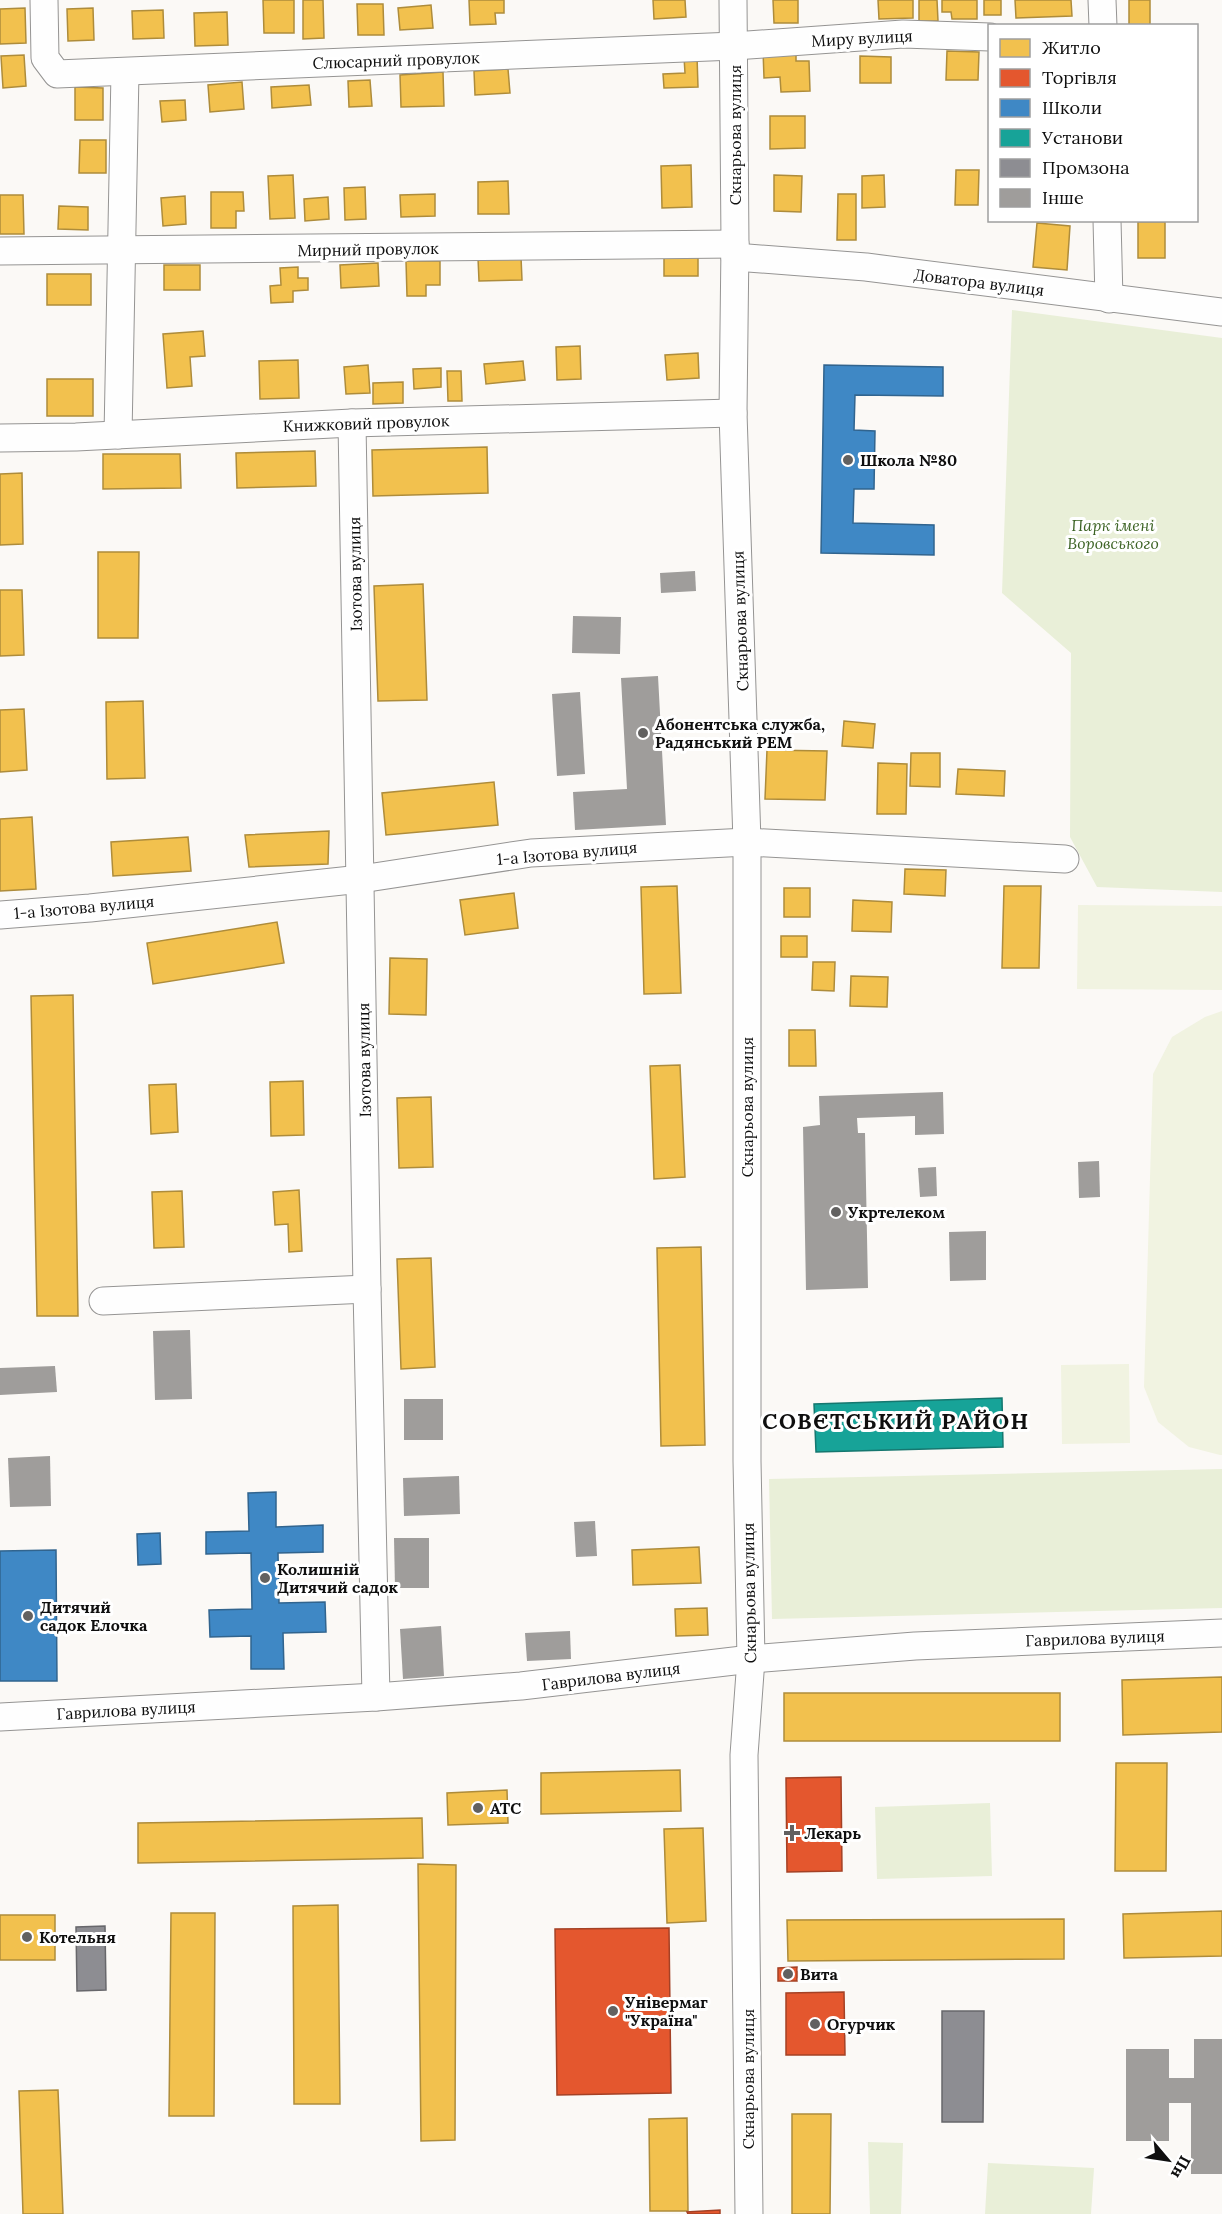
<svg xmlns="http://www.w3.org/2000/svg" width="1222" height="2214" font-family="Lora,serif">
  <rect width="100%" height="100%" fill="#fbf9f6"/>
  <g fill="#e9efd8">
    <polygon points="1012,310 1222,338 1222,892 1097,887 1070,837 1071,653 1002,593"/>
    <polygon points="1222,1469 1222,1608 772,1619 769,1479"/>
    <polygon points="990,1803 992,1876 877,1879 875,1807"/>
    <polygon points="868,2142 903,2143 901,2214 870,2214"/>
    <polygon points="988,2163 1094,2168 1091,2214 985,2214"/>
  </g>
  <g fill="#f1f3e1">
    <polygon points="1078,905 1222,906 1222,990 1077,989"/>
    <polygon points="1222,1011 1222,1455 1220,1455 1189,1447 1158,1422 1144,1387 1153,1074 1172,1037 1205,1017"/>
    <polygon points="1129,1364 1130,1443 1062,1444 1061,1365"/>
  </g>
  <g fill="#f2c14e" stroke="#ae8c3b" stroke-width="1.5">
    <polygon points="263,0 294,0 294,33 264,33"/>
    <polygon points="303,0 323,0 324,38 303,39"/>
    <polygon points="469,0 504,0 504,13 495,13 496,24 470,25"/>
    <polygon points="653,0 685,0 686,17 654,19"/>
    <polygon points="773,0 798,0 798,23 774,23"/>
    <polygon points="878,0 913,0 913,18 879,19"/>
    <polygon points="919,0 937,0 938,21 919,21"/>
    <polygon points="942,0 977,0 977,19 952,19 951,12 942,12"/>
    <rect x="984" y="0" width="17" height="15"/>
    <polygon points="1015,0 1071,0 1072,16 1016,18"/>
    <rect x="1129" y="0" width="21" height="26"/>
    <polygon points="357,4 383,4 384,35 358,35"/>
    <polygon points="431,5 433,28 400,30 398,8"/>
    <polygon points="25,8 26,43 0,44 0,9"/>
    <polygon points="93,8 94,40 68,41 67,9"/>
    <polygon points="163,10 164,38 133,39 132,11"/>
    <polygon points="227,12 228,45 195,46 194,13"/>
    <polygon points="796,49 796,61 809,61 810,91 781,92 780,77 764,78 763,50"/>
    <polygon points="947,51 979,52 978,80 946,80"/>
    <polygon points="24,55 26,86 3,88 1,56"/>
    <polygon points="697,56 698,87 664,88 663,74 685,73 684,57"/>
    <polygon points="860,56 891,57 891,83 860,83"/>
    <polygon points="508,69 510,93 475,95 474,71"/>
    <polygon points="443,72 444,106 401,107 400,75"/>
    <polygon points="370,80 372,106 349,107 348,81"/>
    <polygon points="242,82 244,109 210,112 208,85"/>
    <polygon points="309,85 311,105 272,108 271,87"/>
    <polygon points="75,87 103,88 103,120 75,120"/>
    <polygon points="185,100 186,120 162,122 160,101"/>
    <polygon points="770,116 805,116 805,148 770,149"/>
    <polygon points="80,140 106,140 106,173 79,173"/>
    <polygon points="691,165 692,207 662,208 661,166"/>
    <polygon points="956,170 979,170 978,205 955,205"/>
    <polygon points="293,175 295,218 270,219 268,176"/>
    <polygon points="774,175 802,176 801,212 774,211"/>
    <polygon points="884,175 885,207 862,208 862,176"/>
    <polygon points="508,181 509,214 478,214 478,182"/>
    <polygon points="365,187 366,219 345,220 344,188"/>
    <polygon points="211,192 243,192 244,211 236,211 236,228 211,228"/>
    <polygon points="435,194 435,216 401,217 400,195"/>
    <polygon points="838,194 856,194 856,240 837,240"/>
    <polygon points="0,195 23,195 24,234 0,234"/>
    <polygon points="185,196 186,224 163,226 161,198"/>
    <polygon points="328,197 329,219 305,221 304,199"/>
    <polygon points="59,206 88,207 88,230 58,229"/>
    <rect x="1138" y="222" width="27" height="36"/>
    <polygon points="1037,223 1070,226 1067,270 1033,267"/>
    <rect x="664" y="251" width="34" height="25"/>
    <polygon points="521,257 522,280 479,281 478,258"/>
    <polygon points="406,261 440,261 440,285 426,285 426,296 407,296"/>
    <polygon points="378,263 379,286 341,288 340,265"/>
    <rect x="164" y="265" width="36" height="25"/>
    <polygon points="298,267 298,278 308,278 308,290 293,291 293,302 271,303 270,286 281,285 280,268"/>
    <rect x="47" y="274" width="44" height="31"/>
    <polygon points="203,331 205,356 190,357 192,386 167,388 163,334"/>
    <polygon points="580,346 581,379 557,380 556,347"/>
    <polygon points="698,353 699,378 667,380 665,355"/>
    <polygon points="298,360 299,398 260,399 259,361"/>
    <polygon points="523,361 525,380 486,384 484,364"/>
    <polygon points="368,365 370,393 346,394 344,367"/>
    <polygon points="441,368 441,387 414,389 413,369"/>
    <polygon points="447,371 461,371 462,401 448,401"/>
    <rect x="47" y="379" width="46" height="37"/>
    <polygon points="403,382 403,403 373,404 373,383"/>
    <polygon points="487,447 488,493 373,496 372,450"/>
    <polygon points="315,451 316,486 237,488 236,453"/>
    <polygon points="103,454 180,454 181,488 103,489"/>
    <polygon points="22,473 23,544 0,545 0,474"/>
    <polygon points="98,552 139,552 138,638 98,638"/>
    <polygon points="423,584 427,700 378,701 374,586"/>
    <polygon points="0,590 22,590 24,655 0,656"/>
    <polygon points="143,701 145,778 107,779 106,702"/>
    <polygon points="24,709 27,770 0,772 0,710"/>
    <polygon points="844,721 875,724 873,748 842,746"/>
    <polygon points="767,750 827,751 825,800 765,799"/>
    <polygon points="911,753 940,753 940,787 910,786"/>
    <polygon points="878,763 907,764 906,814 877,814"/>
    <polygon points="958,769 1005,771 1004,796 956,794"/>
    <polygon points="494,782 498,825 386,835 382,793"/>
    <polygon points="32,817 36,889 0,891 0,819"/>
    <polygon points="329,831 328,864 249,867 245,835"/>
    <polygon points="188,837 191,871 113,876 111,842"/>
    <polygon points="905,869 946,870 945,896 904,894"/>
    <polygon points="677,886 681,993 644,994 641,887"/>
    <polygon points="1004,886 1041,886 1039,968 1002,968"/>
    <rect x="784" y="888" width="26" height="29"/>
    <polygon points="514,893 518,928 465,935 460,900"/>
    <polygon points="853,900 892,902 891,932 852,931"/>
    <polygon points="277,922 284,963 153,984 147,943"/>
    <rect x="781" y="936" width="26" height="21"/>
    <polygon points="390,958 427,959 426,1015 389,1014"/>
    <polygon points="813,962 835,962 834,991 812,990"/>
    <polygon points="851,976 888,977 887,1007 850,1006"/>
    <polygon points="73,995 78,1316 37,1316 31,996"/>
    <polygon points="789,1030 815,1030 816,1066 789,1066"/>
    <polygon points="680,1065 685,1177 654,1179 650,1066"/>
    <polygon points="303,1081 304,1135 271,1136 270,1082"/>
    <polygon points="176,1084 178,1132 151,1134 149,1085"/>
    <polygon points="431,1097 433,1167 399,1168 397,1098"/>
    <polygon points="299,1190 302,1251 289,1252 288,1224 275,1225 273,1192"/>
    <polygon points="182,1191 184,1247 154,1248 152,1192"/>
    <polygon points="701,1247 705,1445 661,1446 657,1248"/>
    <polygon points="431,1258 435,1367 401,1369 397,1259"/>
    <polygon points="699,1547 701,1583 633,1585 632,1550"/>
    <polygon points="707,1608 708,1635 676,1636 675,1609"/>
    <polygon points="1222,1677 1222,1732 1123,1735 1122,1680"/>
    <rect x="784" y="1693" width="276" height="48"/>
    <polygon points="1116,1763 1167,1763 1166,1871 1115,1871"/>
    <polygon points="680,1770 681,1811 541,1814 541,1773"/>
    <polygon points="507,1790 508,1823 448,1825 447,1793"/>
    <polygon points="422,1818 423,1858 138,1863 138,1823"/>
    <polygon points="703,1828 706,1921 667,1923 664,1829"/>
    <polygon points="418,1864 456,1865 455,2140 421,2141"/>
    <polygon points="338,1905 340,2104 294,2104 293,1906"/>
    <polygon points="1222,1911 1222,1956 1124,1958 1123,1914"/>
    <polygon points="171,1913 215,1913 214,2116 169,2116"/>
    <rect x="0" y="1915" width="55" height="45"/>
    <polygon points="1064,1919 1064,1959 788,1961 787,1920"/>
    <polygon points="58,2090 63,2214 23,2214 19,2091"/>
    <polygon points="792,2114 831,2114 830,2214 792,2214"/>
    <polygon points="687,2118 688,2211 650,2211 649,2119"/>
  </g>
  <g fill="#e4572e" stroke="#a44125" stroke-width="1.5">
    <polygon points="841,1777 842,1871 787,1872 786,1778"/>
    <polygon points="669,1928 671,2093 557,2095 555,1929"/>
    <polygon points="797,1967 797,1981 778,1981 778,1968"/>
    <polygon points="844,1992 845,2055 786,2055 786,1993"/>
    <polygon points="720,2210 720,2214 688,2214 687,2212"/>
  </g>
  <g fill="#3f88c5" stroke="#31648e" stroke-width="1.5">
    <polygon points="824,365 943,367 943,396 855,395 854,430 875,431 874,489 854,489 853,523 934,525 934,555 821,553"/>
    <polygon points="276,1492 276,1527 323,1525 323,1552 278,1553 279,1603 325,1602 326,1632 283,1633 284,1669 251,1669 251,1636 210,1637 209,1610 252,1609 251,1553 206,1554 206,1532 249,1531 248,1493"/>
    <polygon points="160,1533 161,1564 138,1565 137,1534"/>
    <polygon points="56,1550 57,1681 0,1681 0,1551"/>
  </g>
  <polygon fill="#17a398" stroke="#15776f" stroke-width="1.5" points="1002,1398 1003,1447 816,1452 814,1404"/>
  <g fill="#8d8d92" stroke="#67676b" stroke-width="1.5">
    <polygon points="105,1926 106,1990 77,1991 76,1927"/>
    <polygon points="942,2011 984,2011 983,2122 942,2122"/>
  </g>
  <g fill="#9f9d9b">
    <polygon points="695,571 696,591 661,593 660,573"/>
    <polygon points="573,616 621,617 620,654 572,653"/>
    <polygon points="658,676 666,825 575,830 573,792 627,789 621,678"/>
    <polygon points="580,692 585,774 557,776 552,694"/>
    <polygon points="943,1092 944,1134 915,1135 915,1116 857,1118 858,1133 865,1133 868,1288 806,1290 803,1127 820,1125 819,1096"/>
    <polygon points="1099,1161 1100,1197 1079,1198 1078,1162"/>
    <polygon points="936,1167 937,1196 920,1197 918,1168"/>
    <polygon points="986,1231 986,1280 950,1281 949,1232"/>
    <polygon points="190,1330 192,1399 155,1400 153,1331"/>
    <polygon points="55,1366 57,1392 0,1395 0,1368"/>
    <rect x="404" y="1399" width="39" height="41"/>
    <polygon points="50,1456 51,1506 10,1507 8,1458"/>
    <polygon points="459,1476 460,1514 404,1516 403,1478"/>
    <polygon points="595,1521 597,1556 576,1557 574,1522"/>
    <polygon points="394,1538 429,1538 429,1588 395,1588"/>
    <polygon points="441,1626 444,1676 403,1679 400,1629"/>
    <polygon points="570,1631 571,1659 527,1661 525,1633"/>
    <polygon points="1194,2039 1222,2039 1222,2174 1191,2174 1191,2103 1169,2103 1169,2141 1126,2141 1126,2049 1169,2049 1169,2078 1194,2078"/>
  </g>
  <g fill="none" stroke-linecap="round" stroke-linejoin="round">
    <defs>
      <g id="minor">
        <polyline points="44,0 45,58 57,74 734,46 903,34 990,37"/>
        <polyline points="733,0 735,244 733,413 747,842 747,1461 751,1659 744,1755 749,2214"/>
        <polyline points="1102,0 1103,26"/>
        <polyline points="1107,220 1109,299"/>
        <polyline points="0,251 735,244"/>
        <polyline points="735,257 866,267 1222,312"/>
        <polyline points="352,423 367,1289 376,1697"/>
        <polyline points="118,435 125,72"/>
        <polyline points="0,438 76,437 352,423 733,413"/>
        <polyline points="0,915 90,908 361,879 531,853 747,842 1065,859"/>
        <polyline points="103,1301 367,1289"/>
        <polyline points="0,1717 376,1697 521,1686 751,1659 915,1646 1222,1633"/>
      </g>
    </defs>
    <use href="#minor" stroke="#959493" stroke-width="29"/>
    <use href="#minor" stroke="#fefefe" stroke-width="27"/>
  </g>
  <g fill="#626160" stroke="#fff" stroke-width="2">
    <circle cx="848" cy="460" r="6"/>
    <circle cx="643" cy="733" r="6"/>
    <circle cx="836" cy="1212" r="6"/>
    <circle cx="265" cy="1578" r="6"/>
    <circle cx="28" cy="1616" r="6"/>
    <circle cx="478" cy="1808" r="6"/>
    <path d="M789 1824h6v6h6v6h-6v6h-6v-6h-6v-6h6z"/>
    <circle cx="27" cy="1937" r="6"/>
    <circle cx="788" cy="1974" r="6"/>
    <circle cx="613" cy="2011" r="6"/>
    <circle cx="815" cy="2024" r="6"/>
  </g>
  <g text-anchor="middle" stroke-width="6" stroke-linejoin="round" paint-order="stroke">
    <g font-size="16" fill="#0f0f0f" stroke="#fff">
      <text transform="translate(862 38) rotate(-3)" y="6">Миру вулиця</text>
      <text transform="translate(396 60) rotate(-2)" y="6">Слюсарний провулок</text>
      <text transform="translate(735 135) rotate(-90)" y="6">Скнарьова вулиця</text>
      <text transform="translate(368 249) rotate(-1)" y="6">Мирний провулок</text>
      <text transform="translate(979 282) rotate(7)" y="6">Доватора вулиця</text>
      <text transform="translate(366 423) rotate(-2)" y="6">Книжковий провулок</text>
      <text transform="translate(355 574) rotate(-91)" y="6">Ізотова вулиця</text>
      <text transform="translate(740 621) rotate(-92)" y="6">Скнарьова вулиця</text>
      <text transform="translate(567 853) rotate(-5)" y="6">1-а Ізотова вулиця</text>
      <text transform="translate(84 907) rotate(-5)" y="6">1-а Ізотова вулиця</text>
      <text transform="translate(364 1060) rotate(-91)" y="6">Ізотова вулиця</text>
      <text transform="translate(747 1107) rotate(-90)" y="6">Скнарьова вулиця</text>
      <text transform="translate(749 1593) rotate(-91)" y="6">Скнарьова вулиця</text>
      <text transform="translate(1095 1638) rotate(-2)" y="6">Гаврилова вулиця</text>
      <text transform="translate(611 1676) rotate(-7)" y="6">Гаврилова вулиця</text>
      <text transform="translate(126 1710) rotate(-3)" y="6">Гаврилова вулиця</text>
      <text transform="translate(748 2079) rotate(-90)" y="6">Скнарьова вулиця</text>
    </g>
    <g font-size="16" font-weight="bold" fill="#0f0f0f" stroke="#fff" text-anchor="start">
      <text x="860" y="466">Школа №80</text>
      <text x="655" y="730">Абонентська служба,<tspan x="655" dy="18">Радянський РЕМ</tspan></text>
      <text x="848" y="1218">Укртелеком</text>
      <text x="277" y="1575">Колишній<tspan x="277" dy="18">Дитячий садок</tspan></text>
      <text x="40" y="1613">Дитячий<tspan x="40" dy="18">садок Елочка</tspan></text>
      <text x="490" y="1814">АТС</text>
      <text x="804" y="1839">Лекарь</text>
      <text x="39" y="1943">Котельня</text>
      <text x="800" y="1980">Вита</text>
      <text x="625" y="2008">Універмаг<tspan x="625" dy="18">"Україна"</tspan></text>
      <text x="827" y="2030">Огурчик</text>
    </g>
    <g font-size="16" font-style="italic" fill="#3c6324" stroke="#fff">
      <text x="1113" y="531">Парк імені<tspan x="1113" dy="18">Воровського</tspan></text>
    </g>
    <g font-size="22" font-weight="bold" letter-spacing="1.5" fill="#0f0f0f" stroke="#fff">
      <text x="896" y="1429">СОВЄТСЬКИЙ РАЙОН</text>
    </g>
  </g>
  <rect x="988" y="24" width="210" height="198" fill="#ffffff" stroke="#9f9f9f" stroke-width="1.5"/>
  <rect x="1000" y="39" width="30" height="18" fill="#f2c14e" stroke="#9f9f9f" stroke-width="1.5"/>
  <text x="1042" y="54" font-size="18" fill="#0f0f0f">Житло</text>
  <rect x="1000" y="69" width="30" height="18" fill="#e4572e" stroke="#9f9f9f" stroke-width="1.5"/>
  <text x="1042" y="84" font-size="18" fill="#0f0f0f">Торгівля</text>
  <rect x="1000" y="99" width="30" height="18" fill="#3f88c5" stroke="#9f9f9f" stroke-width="1.5"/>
  <text x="1042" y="114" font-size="18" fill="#0f0f0f">Школи</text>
  <rect x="1000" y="129" width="30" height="18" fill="#17a398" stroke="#9f9f9f" stroke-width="1.5"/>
  <text x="1042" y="144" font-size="18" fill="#0f0f0f">Установи</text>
  <rect x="1000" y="159" width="30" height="18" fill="#8d8d92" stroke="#9f9f9f" stroke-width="1.5"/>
  <text x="1042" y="174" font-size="18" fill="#0f0f0f">Промзона</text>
  <rect x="1000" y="189" width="30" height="18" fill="#9f9d9b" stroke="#9f9f9f" stroke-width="1.5"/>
  <text x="1042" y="204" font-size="18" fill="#0f0f0f">Інше</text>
  <g transform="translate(1168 2160) rotate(119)" stroke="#ffffff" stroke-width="4.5" paint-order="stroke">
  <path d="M0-4.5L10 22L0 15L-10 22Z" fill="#0f0f0f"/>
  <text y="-9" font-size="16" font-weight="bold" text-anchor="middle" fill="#0f0f0f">Пн</text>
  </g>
</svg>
